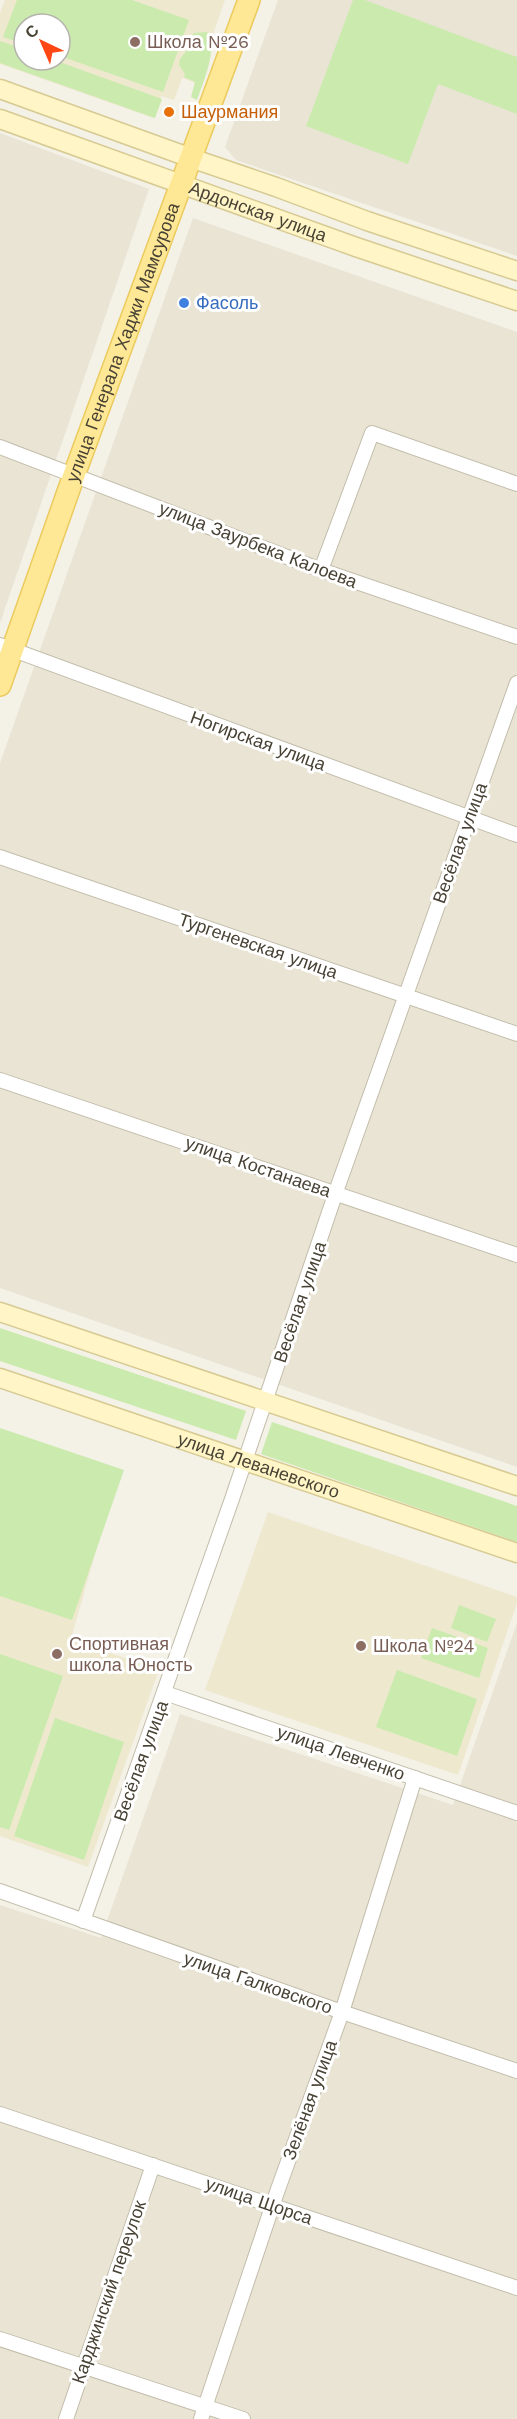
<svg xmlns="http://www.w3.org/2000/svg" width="517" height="2419" font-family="'Work Sans',sans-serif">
  <rect width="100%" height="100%" fill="#f4f1e7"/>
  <g fill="#e9e4d4">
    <polygon points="278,0 517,0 517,256 236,160 225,147"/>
    <polygon points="0,133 149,189 0,623"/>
    <polygon points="193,218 517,332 517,1467 0,1288 0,763"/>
    <polygon points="517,1623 517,2419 0,2419 0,1905 101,1938 180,1714 453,1805"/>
  </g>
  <g fill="#eee8cf" fill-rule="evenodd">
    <path d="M 5,0 L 225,0 L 196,83 L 182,78 L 174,100 L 161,96 L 153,118 L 0,64 L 0,13 ZM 24,24 L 60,24 L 60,60 L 24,60 Z"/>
    <polygon points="0,1438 117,1476 71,1639 159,1670 88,1867 0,1836"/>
    <polygon points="268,1512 517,1597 517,1603 458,1775 205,1690"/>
  </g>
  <g fill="#caebad">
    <polygon points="17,0 132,0 189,20 163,92 60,56 60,24 24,24 24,44 3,37"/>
    <polygon points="353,0 365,0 517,57 517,114 438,84 408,164 306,126"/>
    <path d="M 207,32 C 219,46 203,83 197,100 L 191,97 L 195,82 L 184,77 L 185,74 L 179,65 L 180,59 L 193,43 L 191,38 L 194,33 Z"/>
    <polygon points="0,41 24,49 24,60 54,60 162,99 155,118 0,63"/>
    <polygon points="0,1328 246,1411 236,1440 0,1361"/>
    <polygon points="272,1422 517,1506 517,1542 261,1454"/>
    <polygon points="0,1428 124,1470 72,1620 0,1596"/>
    <polygon points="459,1605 496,1619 487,1642 451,1628"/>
    <polygon points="432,1628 488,1648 479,1678 421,1658"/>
    <polygon points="0,1654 63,1676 9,1830 0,1827"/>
    <polygon points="397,1670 477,1699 457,1756 376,1727"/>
    <polygon points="55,1718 124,1742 84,1860 14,1836"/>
  </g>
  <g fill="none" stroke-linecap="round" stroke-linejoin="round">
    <defs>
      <g id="street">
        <polyline points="0,447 321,570 517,637"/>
        <polyline points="321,570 372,433 517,484"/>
        <polyline points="0,645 517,835"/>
        <polyline points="0,857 517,1034"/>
        <polyline points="0,1080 517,1255"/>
        <polyline points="165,1693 517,1813"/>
        <polyline points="0,1891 342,2012 517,2071"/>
        <polyline points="83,1921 232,1499 338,1186 517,683"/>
        <polyline points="0,2114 517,2288"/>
        <polyline points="0,2339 243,2419"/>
        <polyline points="66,2419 153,2165"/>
        <polyline points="201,2419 277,2192 342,2012 415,1778"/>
      </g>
      <g id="secondary">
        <polyline points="0,89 191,158 276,187 367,221 517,271"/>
        <path id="s1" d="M 0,119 L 356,247 L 517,301"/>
        <polyline points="0,1312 517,1486"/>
        <path id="s2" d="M 0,1378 L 517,1553"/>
      </g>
      <g id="primary">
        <path id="s3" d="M 0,685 L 74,475 L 249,0"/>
      </g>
    </defs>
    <use href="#street" stroke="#c3bdab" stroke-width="16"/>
    <use href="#secondary" stroke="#d7ca93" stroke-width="21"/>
    <use href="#primary" stroke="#ebcb5e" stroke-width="24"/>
    <use href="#street" stroke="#fff" stroke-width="14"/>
    <use href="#secondary" stroke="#fff5c6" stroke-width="18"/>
    <use href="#primary" stroke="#ffe895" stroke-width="21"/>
  </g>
  <g fill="#8d6e63" stroke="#fff" stroke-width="2">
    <circle cx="135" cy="42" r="6"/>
    <circle cx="361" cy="1646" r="6"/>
    <circle cx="57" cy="1654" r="6"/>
  </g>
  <circle fill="#e8710a" stroke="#fff" stroke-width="2" cx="169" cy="112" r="6"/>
  <circle fill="#3f7fe0" stroke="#fff" stroke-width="2" cx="184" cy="303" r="6"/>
  <g text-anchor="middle" stroke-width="6" stroke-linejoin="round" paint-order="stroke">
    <g font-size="18" fill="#785e54" stroke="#fff" text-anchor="start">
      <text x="147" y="48">Школа №26</text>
      <text x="69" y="1650">Спортивная<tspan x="69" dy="21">школа Юность</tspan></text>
      <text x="373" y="1652">Школа №24</text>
    </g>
    <g font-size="18" fill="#c56008" stroke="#fff" text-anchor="start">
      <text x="181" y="118">Шаурмания</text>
    </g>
    <g font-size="18" fill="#484235" stroke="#fff">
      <text dy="6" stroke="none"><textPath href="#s1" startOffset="274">Ардонская улица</textPath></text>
      <text dy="6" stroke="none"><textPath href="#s3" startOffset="364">улица Генерала Хаджи Мамсурова</textPath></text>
      <text transform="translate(258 545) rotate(21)" y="6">улица Заурбека Калоева</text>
      <text transform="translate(258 741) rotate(20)" y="6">Ногирская улица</text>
      <text transform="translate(460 843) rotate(-70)" y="6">Весёлая улица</text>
      <text transform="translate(258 946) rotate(19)" y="6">Тургеневская улица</text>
      <text transform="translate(258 1167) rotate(19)" y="6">улица Костанаева</text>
      <text transform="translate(300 1302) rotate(-71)" y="6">Весёлая улица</text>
      <text dy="6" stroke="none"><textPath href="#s2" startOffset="273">улица Леваневского</textPath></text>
      <text transform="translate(341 1753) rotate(19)" y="6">улица Левченко</text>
      <text transform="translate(141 1761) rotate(-70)" y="6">Весёлая улица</text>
      <text transform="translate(258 1983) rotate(19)" y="6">улица Галковского</text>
      <text transform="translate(310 2100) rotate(-70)" y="6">Зелёная улица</text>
      <text transform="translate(259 2201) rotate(19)" y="6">улица Щорса</text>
      <text transform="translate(109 2292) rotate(-71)" y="6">Карджинский переулок</text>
    </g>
    <g font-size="18" fill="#366cbe" stroke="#fff" text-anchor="start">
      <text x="196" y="309">Фасоль</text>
    </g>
  </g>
  <g transform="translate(42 42) rotate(316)"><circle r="28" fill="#ffffff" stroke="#b6b3ae" stroke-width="1.5"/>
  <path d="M0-4.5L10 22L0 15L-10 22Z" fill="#ff4713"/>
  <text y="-9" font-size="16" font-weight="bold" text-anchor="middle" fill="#484235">С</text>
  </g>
</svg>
